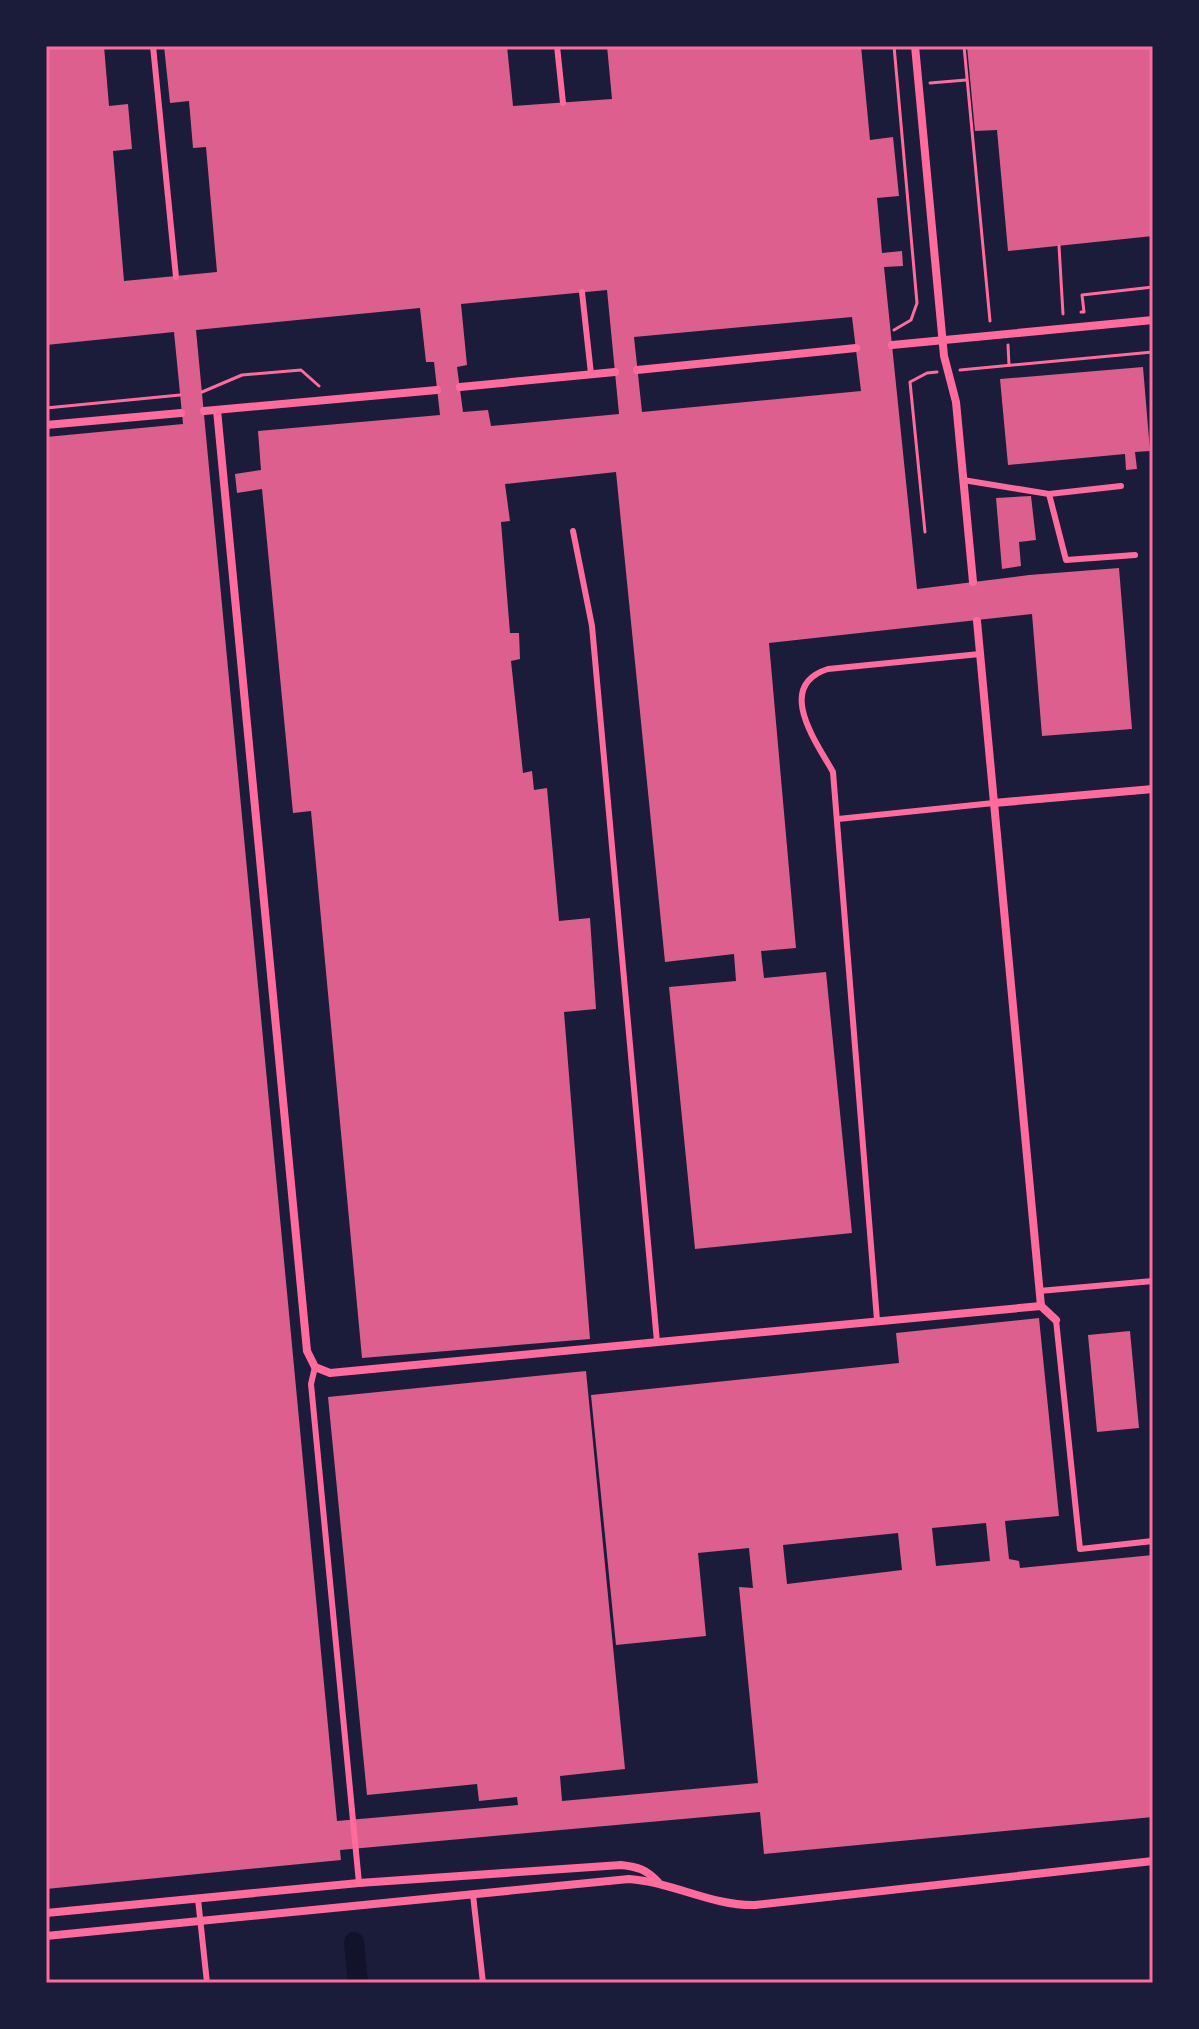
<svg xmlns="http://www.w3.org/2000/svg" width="1199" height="2029" font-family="Quicksand,sans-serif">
  <rect width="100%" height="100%" fill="#1b1b3a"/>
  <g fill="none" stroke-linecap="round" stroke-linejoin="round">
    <polyline stroke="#12122b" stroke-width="20" points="354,1942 358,1983"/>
  </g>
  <g fill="#dd5f8e" fill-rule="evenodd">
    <path d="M 46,46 L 104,46 L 109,106 L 128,104 L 132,149 L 113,151 L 124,281 L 217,272 L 206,147 L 193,148 L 189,101 L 170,103 L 164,46 L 507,46 L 513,106 L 612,99 L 607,46 L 861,46 L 870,140 L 893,137 L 899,196 L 877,198 L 882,253 L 902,251 L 903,266 L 884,267 L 917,589 L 1029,575 L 1119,568 L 1132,729 L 1042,736 L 1032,614 L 769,643 L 796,948 L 761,951 L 764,978 L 826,972 L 852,1233 L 695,1249 L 669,987 L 736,981 L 734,954 L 665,962 L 616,472 L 505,484 L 510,521 L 501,522 L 510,633 L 519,633 L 520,659 L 511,661 L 523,773 L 532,771 L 534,790 L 547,788 L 559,921 L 590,918 L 596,1009 L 564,1012 L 590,1339 L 362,1358 L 311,811 L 293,813 L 262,489 L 237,493 L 235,474 L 261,470 L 258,431 L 440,415 L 434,362 L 426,362 L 420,308 L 196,330 L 337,1821 L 518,1805 L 517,1797 L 479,1801 L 477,1784 L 367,1795 L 328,1397 L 586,1371 L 625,1769 L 560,1776 L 562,1801 L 758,1783 L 739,1587 L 753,1588 L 749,1548 L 698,1553 L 706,1636 L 616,1645 L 591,1395 L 899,1363 L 896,1333 L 1039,1318 L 1059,1516 L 1005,1521 L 1009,1559 L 1019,1561 L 1020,1568 L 1153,1555 L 1153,1817 L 764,1854 L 760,1812 L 340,1850 L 341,1860 L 46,1889 L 46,437 L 183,424 L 174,332 L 46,345 ZM 607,290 L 619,414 L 491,426 L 488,410 L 463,412 L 457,367 L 467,365 L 461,304 ZM 852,317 L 861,391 L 642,412 L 634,337 ZM 986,1523 L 990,1561 L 936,1566 L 932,1528 ZM 898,1533 L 902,1570 L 787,1584 L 783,1545 Z"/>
    <polygon points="967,46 1153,46 1153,236 1008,251 997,130 975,131"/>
    <polygon points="1143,367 1150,451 1135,452 1137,469 1126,470 1125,454 1008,465 1000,379"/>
    <polygon points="1031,496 1036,540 1019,542 1021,566 1002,569 996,498"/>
    <polygon points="1130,1331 1139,1428 1097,1432 1088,1335"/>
  </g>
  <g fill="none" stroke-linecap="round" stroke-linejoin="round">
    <g stroke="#ff6b9d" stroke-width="3">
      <polyline points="894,46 917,303 911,320 894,330"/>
      <polyline points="964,46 990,321"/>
      <polyline points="930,83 966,80"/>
      <polyline points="1059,246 1063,314"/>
      <polyline points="1081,312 1084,312 1082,295 1153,287"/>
      <polyline points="1008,345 1009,365"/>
      <polyline points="960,370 1153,352"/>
      <polyline points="202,392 242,375 301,370 319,386"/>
      <polyline points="46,408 180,395"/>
      <polyline points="925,532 910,382 927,373 937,372"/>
    </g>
    <g stroke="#ff6b9d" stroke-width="6">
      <polyline points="153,46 176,277"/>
      <polyline points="557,46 563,103"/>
      <polyline points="582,292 591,374"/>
      <polyline points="963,480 1049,494 1121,486"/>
      <polyline points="1049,494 1066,560 1135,555"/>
      <polyline points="573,531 592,626 657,1342"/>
      <polyline points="838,819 994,803"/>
      <polyline points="1039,1291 1153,1281"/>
      <path d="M 877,1320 L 833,772 C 817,743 774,686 828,669 L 980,654"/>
      <polyline points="1056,1320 1080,1549 1153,1541"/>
      <polyline points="315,1367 311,1384 359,1883"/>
      <polyline points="473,1895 483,1983"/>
      <polyline points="198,1899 207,1983"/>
    </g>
    <g stroke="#ff6b9d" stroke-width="8">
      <polyline points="915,46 944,356 956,402 973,582"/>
      <polyline points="892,345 1153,320"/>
      <polyline points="637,370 856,348"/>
      <polyline points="460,387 615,372"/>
      <polyline points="217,410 307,1351 315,1367 330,1373 1041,1306"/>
      <polyline points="204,411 437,390"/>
      <polyline points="46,425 181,413"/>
      <polyline points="977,621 1041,1306 1056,1320"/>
      <polyline points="994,803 1153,789"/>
      <path d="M 46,1913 L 359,1883 L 621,1865 C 638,1867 646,1869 658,1882"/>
      <path d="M 46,1936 L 629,1879 C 673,1882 711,1906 755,1905 L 1153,1861"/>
    </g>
  </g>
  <rect width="1199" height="2029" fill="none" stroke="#1b1b3a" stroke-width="96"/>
  <rect x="48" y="48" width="1103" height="1933" fill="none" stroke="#ff6b9d" stroke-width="3"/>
</svg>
